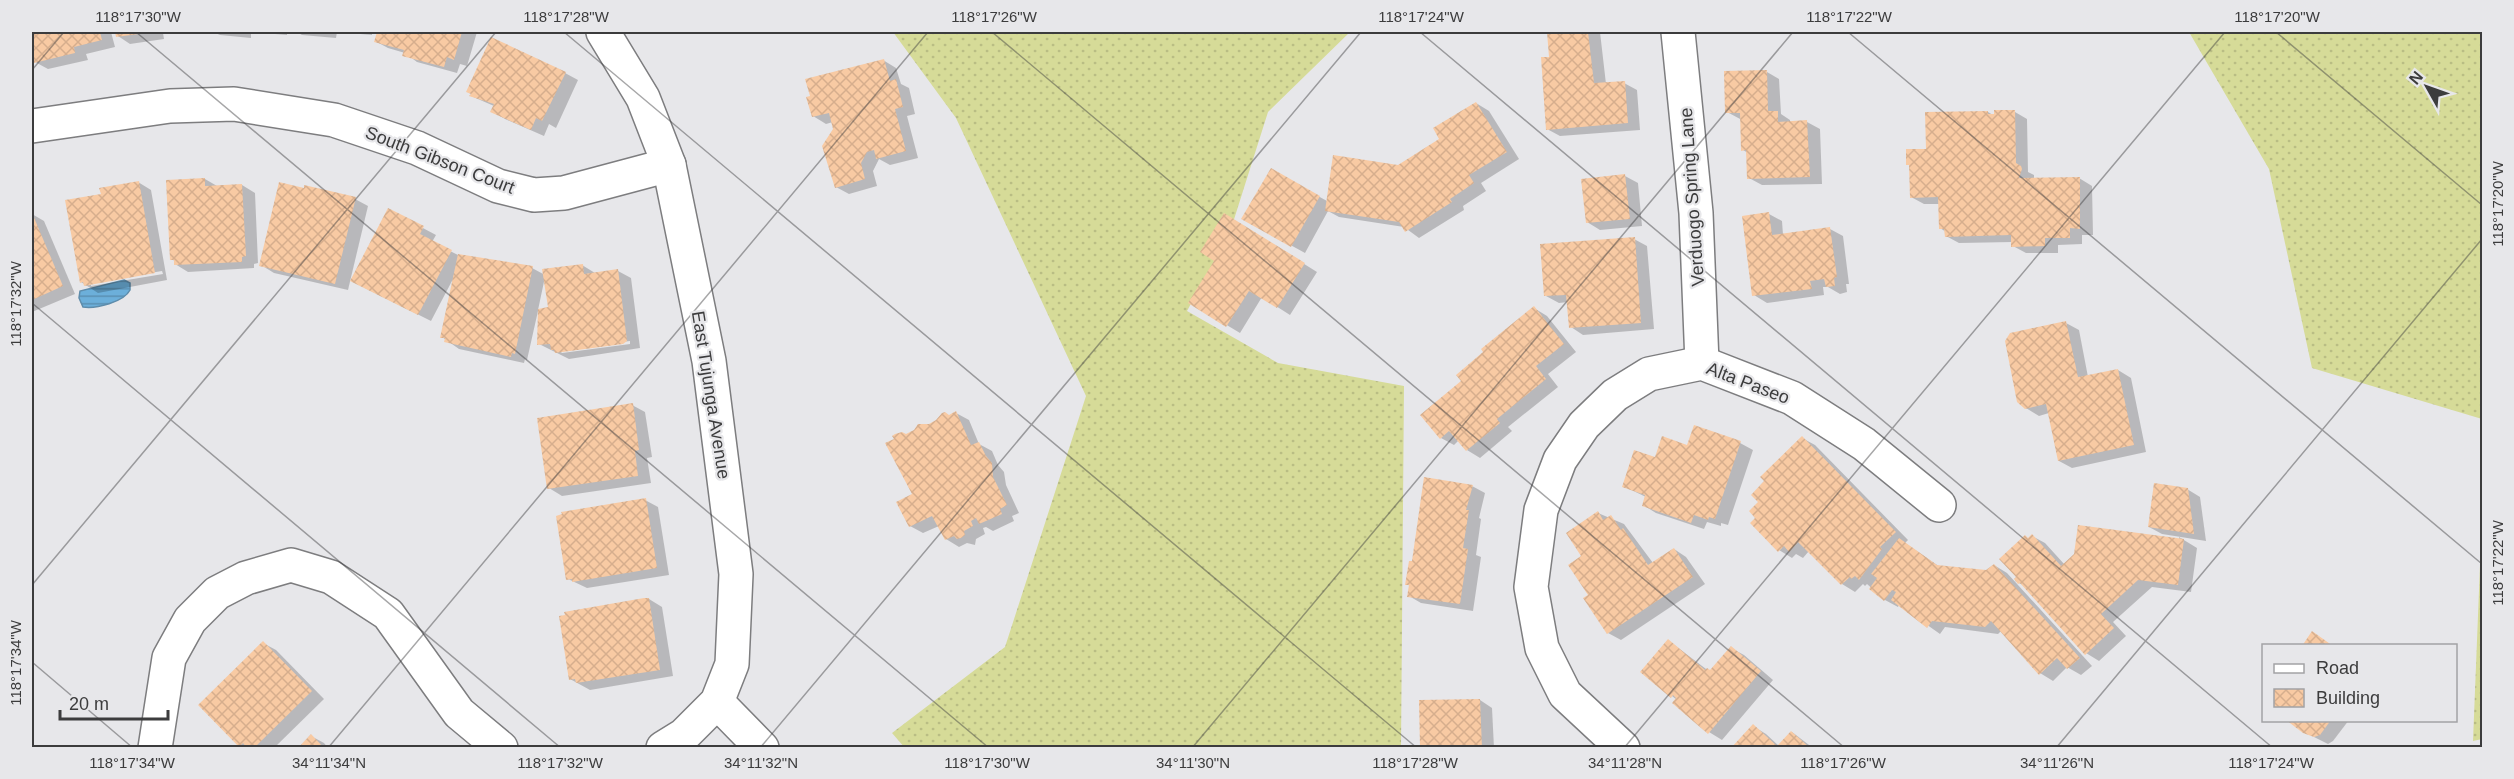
<svg xmlns="http://www.w3.org/2000/svg" width="2514" height="779" font-family="Helvetica,sans-serif">
  <defs>
    <pattern id="grass-dots" width="8" height="8" patternUnits="userSpaceOnUse" patternTransform="scale(1.5)"><rect width="8" height="8" fill="#d6db98"/><path d="M2 2h.1M6 6h.1" fill="none" stroke="#b9bd84" stroke-width="1.8" stroke-linecap="round"/></pattern>
    <pattern id="water-rules" width="6" height="5" patternUnits="userSpaceOnUse" patternTransform="scale(1.5)"><rect width="6" height="5" fill="#6cafda"/><path d="M0 2.5h6" fill="none" stroke="#5a90b2"/></pattern>
    <pattern id="building-cross-hatch" width="8" height="8" patternUnits="userSpaceOnUse" patternTransform="scale(1.5)"><rect width="8" height="8" fill="#f8caa3"/><path d="M0 0l8 8M0 8l8-8" fill="none" stroke="#d6ae8d"/></pattern>
  </defs>
  <rect width="100%" height="100%" fill="#e7e7ea"/>
  <g fill="url(#grass-dots)">
    <polygon points="893,32 1350,32 1268,112 1230,232 1187,311 1278,363 1404,386 1401,747 905,748 892,733 1005,647 1086,396 956,118"/>
    <polygon points="2189,32 2482,32 2482,419 2312,368 2269,169"/>
    <polygon points="2482,515 2482,739 2473,741"/>
  </g>
  <path fill="url(#water-rules)" stroke="#5e8cab" stroke-width="1.5" d="M 124,280 L 130,283 L 130,290 C 124,302 96,309 83,307 L 79,298 L 80,291 Z"/>
  <g fill="#0003" fill-rule="evenodd">
    <polygon points="32,32 111,32 115,47 86,54 88,60 48,69 35,62 32,56"/>
    <polygon points="117,32 178,32 163,33 164,39 130,44 118,36"/>
    <polygon points="213,32 287,32 287,35 251,32 251,38 220,35"/>
    <polygon points="297,32 372,32 372,35 337,32 336,38 302,35"/>
    <polygon points="378,32 477,32 467,66 460,64 457,73 417,62 405,53 388,48 375,41"/>
    <polygon points="1548,32 1600,32 1606,84 1624,83 1637,90 1640,130 1560,136 1547,129 1550,58"/>
    <polygon points="883,60 896,68 901,84 909,88 915,114 907,116 918,158 890,165 879,159 873,171 877,186 849,194 836,187 833,122 826,124 813,116"/>
    <polygon points="1767,72 1779,79 1781,114 1790,120 1790,123 1807,122 1820,129 1822,184 1762,185 1749,178 1748,153 1743,150 1742,120 1727,112"/>
    <polygon points="565,73 578,80 556,128 549,124 544,136 505,119 492,111 494,106 471,96"/>
    <polygon points="1476,103 1489,111 1519,159 1481,183 1486,191 1463,206 1464,210 1419,238 1404,227 1339,217 1328,211 1305,253 1243,219 1271,170 1327,201 1399,166 1441,140"/>
    <polygon points="1988,112 1993,115 2015,112 2027,119 2028,172 2034,175 2034,179 2079,178 2092,186 2093,235 2082,235 2082,244 2058,245 2058,253 2026,253 2013,246 2013,242 1959,243 1946,236 1946,232 1940,228 1940,204 1924,204 1911,197 1928,150"/>
    <polygon points="1625,176 1638,183 1642,226 1600,230 1587,222"/>
    <polygon points="205,179 217,186 242,185 255,193 258,263 254,264 254,268 188,272 175,264 175,261 171,259"/>
    <path d="M 138,182 L 151,190 L 167,280 L 98,293 L 81,282 L 103,195 ZM 162,271 L 163,274 L 91,286 L 91,283 Z"/>
    <polygon points="355,199 368,206 348,290 274,273 261,265"/>
    <path d="M 389,210 L 436,235 L 432,242 L 458,255 L 532,268 L 545,275 L 582,265 L 595,273 L 618,271 L 631,278 L 640,348 L 569,359 L 539,344 L 538,311 L 527,360 L 525,359 L 524,363 L 459,349 L 442,337 L 453,279 L 431,321 L 365,288 ZM 545,277 L 549,309 L 538,310 ZM 630,341 L 630,344 L 562,353 L 559,350 Z"/>
    <polygon points="32,214 44,221 75,294 32,312"/>
    <polygon points="1769,214 1782,221 1783,235 1830,229 1843,236 1849,284 1846,284 1847,292 1840,294 1828,287 1823,287 1824,295 1767,303 1754,295"/>
    <polygon points="1237,222 1317,272 1290,315 1262,297 1240,333 1190,303"/>
    <polygon points="1634,239 1647,246 1654,329 1583,335 1571,327 1568,302 1559,303 1546,296"/>
    <polygon points="1534,308 1547,316 1576,352 1548,374 1558,387 1508,427 1512,431 1480,458 1467,450 1459,440 1454,445 1441,438 1463,381 1485,353"/>
    <polygon points="2066,323 2079,330 2088,377 2118,370 2131,378 2146,452 2072,468 2059,461 2049,413 2039,416 2026,408"/>
    <polygon points="632,405 645,412 652,457 647,458 651,483 562,496 549,488"/>
    <polygon points="956,413 969,420 979,444 992,451 998,465 1004,472 1006,485 1019,513 1012,516 1014,521 993,531 986,527 983,528 985,534 976,539 975,545 967,543 959,547 946,539 939,526 923,533 910,526 914,495 906,436"/>
    <polygon points="1802,438 1815,445 1908,540 1905,543 1940,567 1987,572 1994,565 2007,573 2092,666 2081,675 2067,667 2053,681 2040,673 2001,631 1998,634 1945,627 1940,634 1899,605 1898,607 1885,600 1867,584 1865,586 1863,584 1855,592 1842,584 1809,551 1803,558 1796,554 1792,558 1779,550 1757,518 1760,502"/>
    <polygon points="1740,443 1753,450 1728,525 1721,523 1721,526 1707,522 1704,529 1656,513 1643,505 1646,497 1623,486 1656,459 1688,447"/>
    <polygon points="1472,486 1485,493 1479,518 1481,519 1476,555 1481,557 1473,611 1421,603 1409,596 1410,586 1407,584 1413,563"/>
    <polygon points="2187,489 2200,497 2206,541 2162,534 2149,527"/>
    <polygon points="645,500 658,507 669,575 587,588 568,579"/>
    <polygon points="1598,513 1624,524 1653,563 1674,549 1686,557 1705,584 1621,640 1608,633 1590,596 1584,557"/>
    <polygon points="2032,536 2045,543 2065,565 2179,539 2179,537 2197,548 2191,592 2152,587 2113,622 2126,636 2099,661 2086,653 2025,586 2015,581 2029,539"/>
    <polygon points="649,599 662,607 673,676 590,690 570,679"/>
    <polygon points="1669,641 1710,672 1731,648 1744,655 1773,680 1722,740 1709,732 1677,700 1642,672"/>
    <polygon points="263,643 276,650 324,699 274,748 243,748 240,746"/>
    <polygon points="1480,700 1492,708 1494,748 1422,748"/>
    <polygon points="2288,720 2349,720 2333,741 2328,744 2304,732"/>
    <polygon points="1753,726 1766,734 1779,746 1792,732 1813,748 1733,748"/>
    <polygon points="311,736 324,743 328,748 300,748"/>
  </g>
  <g fill="url(#building-cross-hatch)">
    <polygon points="32,32 100,32 102,40 74,47 75,53 34,63"/>
    <polygon points="115,32 145,32 146,33 116,37"/>
    <polygon points="377,32 462,32 454,60 447,57 444,67 402,56 404,50 374,42"/>
    <polygon points="1547,32 1588,32 1594,83 1625,81 1628,123 1546,130 1541,57 1549,57"/>
    <polygon points="491,37 566,72 542,121 536,118 531,130 490,112 494,104 469,96 471,94 466,92"/>
    <polygon points="884,59 890,81 896,79 903,107 895,109 906,151 876,159 874,150 867,152 861,163 865,179 835,188 822,146 833,129 829,113 812,117 806,97 810,96 805,79"/>
    <polygon points="1767,70 1768,111 1778,111 1778,122 1807,120 1810,177 1747,179 1746,150 1741,151 1740,113 1725,113 1724,71"/>
    <polygon points="1476,102 1507,152 1469,175 1474,183 1450,199 1452,202 1405,232 1399,222 1325,211 1333,155 1398,165 1439,139 1433,128"/>
    <polygon points="1994,110 2015,110 2016,163 2021,166 2022,169 2019,178 2080,177 2080,229 2070,228 2070,238 2045,238 2045,246 2011,247 2011,235 1945,237 1944,229 1939,229 1938,197 1910,198 1909,165 1906,165 1906,149 1926,149 1925,112 1988,111 1988,114 1994,114"/>
    <polygon points="1271,168 1320,196 1291,247 1241,219"/>
    <polygon points="1625,174 1630,219 1586,223 1581,179"/>
    <polygon points="205,178 205,186 242,184 246,256 242,257 242,262 174,265 174,260 170,260 166,180"/>
    <polygon points="139,181 155,273 84,286 83,282 80,283 65,200 101,194 99,188"/>
    <polygon points="279,182 304,188 304,185 356,197 335,284 259,266"/>
    <polygon points="388,208 424,226 420,234 452,250 418,315 350,281"/>
    <polygon points="1769,212 1772,235 1830,227 1837,277 1834,278 1835,286 1826,287 1824,279 1810,281 1812,289 1752,296 1742,216"/>
    <polygon points="32,213 63,286 32,300"/>
    <polygon points="1224,213 1305,263 1277,308 1249,291 1226,327 1188,303 1214,261 1200,252"/>
    <polygon points="1635,237 1641,323 1569,328 1566,295 1544,296 1540,244"/>
    <polygon points="458,254 533,266 515,354 512,353 511,357 444,342 445,338 440,338"/>
    <polygon points="583,264 584,274 618,269 627,341 623,344 555,353 554,350 551,350 550,344 537,345 538,309 548,307 542,269"/>
    <polygon points="1534,306 1564,344 1536,366 1546,379 1497,419 1500,423 1466,451 1449,431 1440,439 1420,415 1461,381 1456,375 1483,352 1481,349"/>
    <polygon points="2066,321 2078,377 2118,369 2134,445 2058,461 2046,404 2025,409 2017,402 2005,341 2010,333"/>
    <polygon points="633,403 639,450 635,451 638,476 547,489 537,418"/>
    <polygon points="956,411 971,445 979,442 986,456 992,463 993,477 1007,505 1000,509 1002,514 979,524 976,518 971,521 973,526 964,531 965,535 961,538 957,539 954,536 945,540 932,516 909,527 896,502 912,494 885,443 894,439 892,436 895,434 902,432 906,434 914,430 918,424 929,424 936,420 942,413 945,412 949,415"/>
    <polygon points="1694,425 1741,441 1715,519 1709,517 1708,520 1694,515 1691,523 1642,506 1645,495 1622,487 1634,450 1655,457 1662,436 1687,445"/>
    <polygon points="1802,436 1896,532 1880,547 1882,549 1859,580 1855,576 1851,579 1850,577 1841,585 1798,542 1789,552 1784,546 1778,552 1750,523 1755,518 1749,511 1758,502 1751,495 1764,481 1760,477"/>
    <polygon points="1424,477 1473,485 1466,510 1469,510 1463,548 1468,549 1460,604 1407,597 1409,585 1405,585 1409,561 1412,561"/>
    <polygon points="2154,483 2188,488 2194,534 2148,527"/>
    <polygon points="646,498 657,568 572,582 572,579 566,580 556,516 562,514 561,512"/>
    <polygon points="1598,511 1603,520 1611,515 1621,530 1623,528 1648,565 1674,548 1693,577 1607,634 1583,598 1588,595 1568,565 1581,556 1566,533"/>
    <polygon points="2078,525 2184,539 2178,585 2138,580 2101,614 2114,628 2085,655 2020,583 2018,584 2014,579 2016,577 1999,559 2025,535 2028,538 2032,534 2061,566 2074,554"/>
    <polygon points="1899,538 1937,565 1986,570 1994,564 2080,658 2067,669 2057,658 2039,675 1991,621 1985,627 1932,621 1927,628 1891,600 1896,592 1892,590 1884,601 1869,589 1877,578 1871,574"/>
    <polygon points="644,598 649,598 660,670 576,683 575,679 569,680 559,616 565,615 564,612"/>
    <polygon points="2312,631 2333,646 2302,646"/>
    <polygon points="1668,639 1705,670 1707,668 1710,670 1731,646 1761,671 1708,734 1672,703 1676,698 1673,695 1671,698 1640,672"/>
    <polygon points="263,641 312,691 254,748 247,748 243,743 239,747 198,705"/>
    <polygon points="1480,699 1482,748 1420,748 1419,700"/>
    <polygon points="2286,720 2331,720 2320,735 2314,737 2303,733"/>
    <polygon points="1753,724 1777,746 1791,731 1810,748 1731,748"/>
    <polygon points="311,734 324,748 298,748"/>
  </g>
  <g fill="none" stroke-linecap="round" stroke-linejoin="round">
    <defs>
      <g id="minor">
        <polyline points="603,32 643,98 669,165 709,361 736,574 732,664 717,702 684,735 663,748"/>
        <polyline points="1678,32 1696,213 1702,363"/>
        <polyline points="32,126 170,106 234,104 334,120 417,148 498,186 534,195 564,193 669,165"/>
        <polyline points="717,702 762,748"/>
        <polyline points="155,748 169,658 190,620 217,593 246,578 291,565 331,577 388,614 459,713 501,748"/>
        <polyline points="1623,748 1565,694 1542,648 1531,587 1541,510 1560,460 1584,425 1615,395 1649,374 1702,363 1792,398 1864,444 1939,505"/>
      </g>
    </defs>
    <use href="#minor" stroke="#7d7d7f" stroke-width="36"/>
    <use href="#minor" stroke="#fff" stroke-width="33"/>
  </g>
  <path fill="none" stroke="#3c3c3d" stroke-width="1.5" stroke-opacity="0.45" d="M 136,32 L 989,748M 564,32 L 1417,748M 992,32 L 1845,748M 1420,32 L 2273,748M 1848,32 L 2482,564M 2276,32 L 2482,205M 32,70 L 64,32M 32,303 L 561,748M 32,585 L 496,32M 32,662 L 133,748M 328,748 L 928,32M 760,748 L 1361,32M 1192,748 L 1793,32M 1624,748 L 2225,32M 2056,748 L 2482,239"/>
  <g text-anchor="middle" stroke-width="4.5" stroke-linejoin="round" paint-order="stroke">
    <g font-size="18" fill="#3c3c3d" stroke="#e7e7ea">
      <text transform="translate(440 160) rotate(21)" y="6">South Gibson Court</text>
      <text transform="translate(1692 197) rotate(-94)" y="6">Verduogo Spring Lane</text>
      <text transform="translate(1748 383) rotate(21)" y="6">Alta Paseo</text>
      <text transform="translate(711 395) rotate(81)" y="6">East Tujunga Avenue</text>
    </g>
  </g>
  <rect width="2514" height="779" fill="none" stroke="#e7e7ea" stroke-width="66"/>
  <rect x="2262" y="644" width="195" height="78" fill="#e7e7ea" stroke="#a3a3a5" stroke-width="1.5"/>
  <rect x="2274" y="664" width="30" height="9" fill="#ffffff" stroke="#a3a3a5" stroke-width="1.5"/>
  <text x="2316" y="674" font-size="18" fill="#3c3c3d">Road</text>
  <rect x="2274" y="689" width="30" height="18" fill="url(#building-cross-hatch)" stroke="#a3a3a5" stroke-width="1.5"/>
  <text x="2316" y="704" font-size="18" fill="#3c3c3d">Building</text>
  <g transform="translate(2427 87) rotate(310)" stroke="#e7e7ea" stroke-width="4.5" paint-order="stroke">
  <path d="M0-4.5L10 22L0 15L-10 22Z" fill="#3c3c3d"/>
  <text y="-9" font-size="16" font-weight="bold" text-anchor="middle" fill="#3c3c3d">N</text>
  </g>
  <path d="M60 710v9h108v-9" fill="none" stroke="#3c3c3d" stroke-width="3"/>
  <text x="69" y="710" font-size="18" fill="#3c3c3d" stroke="#e7e7ea" stroke-width="4.5" paint-order="stroke">20 m</text>
  <rect x="33" y="33" width="2448" height="713" fill="none" stroke="#3c3c3d" stroke-width="2"/>
  <g font-size="15" text-anchor="middle" fill="#3c3c3d">
    <text x="138" y="22">118°17'30"W</text>
    <text x="566" y="22">118°17'28"W</text>
    <text x="994" y="22">118°17'26"W</text>
    <text x="1421" y="22">118°17'24"W</text>
    <text x="1849" y="22">118°17'22"W</text>
    <text x="2277" y="22">118°17'20"W</text>
    <text transform="translate(2498 204) rotate(-90)" y="5">118°17'20"W</text>
    <text transform="translate(16 304) rotate(-90)" y="5">118°17'32"W</text>
    <text transform="translate(2498 563) rotate(-90)" y="5">118°17'22"W</text>
    <text transform="translate(16 663) rotate(-90)" y="5">118°17'34"W</text>
    <text x="132" y="768">118°17'34"W</text>
    <text x="329" y="768">34°11'34"N</text>
    <text x="560" y="768">118°17'32"W</text>
    <text x="761" y="768">34°11'32"N</text>
    <text x="987" y="768">118°17'30"W</text>
    <text x="1193" y="768">34°11'30"N</text>
    <text x="1415" y="768">118°17'28"W</text>
    <text x="1625" y="768">34°11'28"N</text>
    <text x="1843" y="768">118°17'26"W</text>
    <text x="2057" y="768">34°11'26"N</text>
    <text x="2271" y="768">118°17'24"W</text>
  </g>
</svg>
